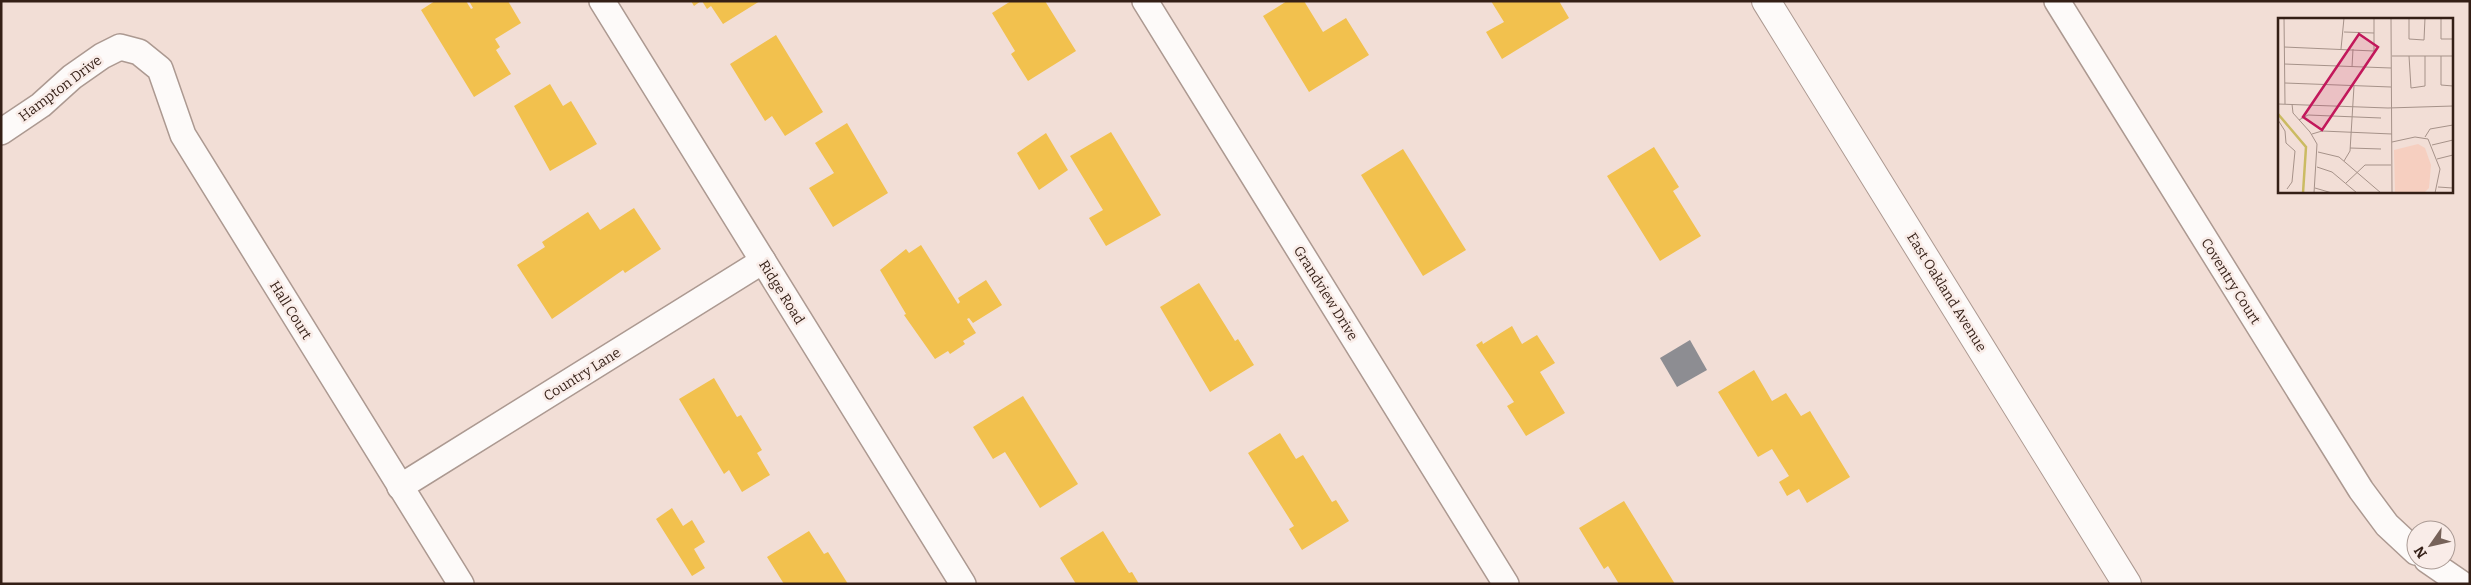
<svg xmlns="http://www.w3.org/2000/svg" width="2471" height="585" font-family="Bitter,serif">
  <rect width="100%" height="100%" fill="#f2ded6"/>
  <g fill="#f2c14e">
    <polygon points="435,1 466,1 471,9 473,8 469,1 508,1 521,23 495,39 500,47 496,50 511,74 474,97 421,10"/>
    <polygon points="691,1 701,1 694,6"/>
    <polygon points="702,1 760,1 723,24 711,6 707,9"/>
    <polygon points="1011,1 1045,1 1076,51 1028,81 1011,54 1015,51 992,13"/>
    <polygon points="1287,1 1304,1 1323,32 1346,18 1369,55 1309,92 1263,16"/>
    <polygon points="1491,1 1559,1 1569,18 1502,59 1486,32 1504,22"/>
    <polygon points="776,35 823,112 785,136 772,116 765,121 730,64"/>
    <polygon points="550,84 563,106 571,101 597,144 550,171 514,106"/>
    <polygon points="847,123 888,193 833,227 809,188 834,173 815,143"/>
    <polygon points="1111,132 1161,215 1106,246 1089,218 1103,210 1070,156"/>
    <polygon points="1046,133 1068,170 1039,190 1017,153"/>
    <polygon points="1654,147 1679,187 1673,191 1701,236 1660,261 1607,176"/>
    <polygon points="1403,149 1466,250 1423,276 1361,175"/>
    <polygon points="634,208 661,249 625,273 623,270 552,319 517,265 545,247 542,242 588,212 600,230"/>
    <polygon points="921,245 958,304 960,302 958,298 986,280 1002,305 973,323 969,318 967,319 976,333 963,341 965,344 950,354 948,351 935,359 904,315 906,314 880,270 906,249 909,253"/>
    <polygon points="1199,283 1235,341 1238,339 1254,365 1210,392 1160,307"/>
    <polygon points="1512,326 1522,344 1537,335 1555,363 1540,372 1565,413 1526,436 1507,406 1514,402 1476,345 1482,341 1483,344"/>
    <polygon points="1754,370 1772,401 1786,393 1801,416 1810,411 1850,477 1807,503 1799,489 1787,496 1779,482 1789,476 1772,449 1758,457 1718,392"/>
    <polygon points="714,378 737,417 741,415 762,450 757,453 770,475 742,492 729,470 724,474 679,399"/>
    <polygon points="1023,396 1078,484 1040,508 1005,452 993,459 973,427"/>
    <polygon points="1280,433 1296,459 1303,455 1332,502 1336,500 1349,521 1302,550 1289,529 1294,526 1248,453"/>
    <polygon points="1624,501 1675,584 1619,584 1608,566 1604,569 1579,528"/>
    <polygon points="672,508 683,526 692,520 705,542 694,549 705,568 692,576 656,519"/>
    <polygon points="809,531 824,554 828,552 848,584 784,584 767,557"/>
    <polygon points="1103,531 1129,573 1132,572 1139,584 1076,584 1060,558"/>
  </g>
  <polygon fill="#8d8d92" points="1690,340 1707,370 1677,387 1660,358"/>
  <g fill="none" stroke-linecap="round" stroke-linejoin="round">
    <defs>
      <g id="street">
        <polyline points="602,1 963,584"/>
        <polyline points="1145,1 1506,584"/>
        <polyline points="2057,1 2361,490 2387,525 2416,552"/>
        <polyline points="1,132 41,105 72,77 102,56 120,47 139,52 160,69 183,135 461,584"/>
        <polyline points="400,487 763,261"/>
        <polyline points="2427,560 2462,584"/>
      </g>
      <polyline id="secondary" points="1766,1 2127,584"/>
    </defs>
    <use href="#street" stroke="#ac9991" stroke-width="28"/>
    <use href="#secondary" stroke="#ac9991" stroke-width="30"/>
    <use href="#street" stroke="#fdfaf9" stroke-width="25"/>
    <use href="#secondary" stroke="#fdfaf9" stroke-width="28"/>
  </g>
  <g text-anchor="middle" stroke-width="5" stroke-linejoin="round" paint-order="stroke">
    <g font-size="14" fill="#341f16" stroke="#f9ece8">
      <text transform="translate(60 88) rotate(-37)" y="5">Hampton Drive</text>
      <text transform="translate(2231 281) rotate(58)" y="5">Coventry Court</text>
      <text transform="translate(782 292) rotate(58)" y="5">Ridge Road</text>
      <text transform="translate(1947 292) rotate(58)" y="5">East Oakland Avenue</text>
      <text transform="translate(1326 293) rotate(58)" y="5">Grandview Drive</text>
      <text transform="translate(291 310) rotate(58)" y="5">Hall Court</text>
      <text transform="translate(582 374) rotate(-32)" y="5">Country Lane</text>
    </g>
  </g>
  <g transform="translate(2278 18)">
    <rect width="175" height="175" fill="#f2ded6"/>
    <path d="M 140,126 L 147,130 L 153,147 L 151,170 L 146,175 L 117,175 L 116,132 Z" fill="#f6cfc0"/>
    <path fill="none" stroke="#cbbb62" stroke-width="2.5" d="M 0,96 L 28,129 L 25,175"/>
    <path fill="none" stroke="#a69289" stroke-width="1" d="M 6,0 L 7,86M 113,0 L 114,175M 131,0 L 131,21 L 146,22 L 147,0M 163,0 L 163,21 L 175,21M 66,14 L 96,15M 6,29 L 96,33 L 96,0M 63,31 L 66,0M 114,38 L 175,38M 131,38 L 133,70 L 147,68 L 147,38M 163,38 L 163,67 L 175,68M 6,46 L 113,50M 74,49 L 75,31M 7,65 L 113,69M 0,86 L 110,90 L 175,88M 14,86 L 15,95 L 32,114 L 39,126 L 36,175M 0,102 L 7,113 L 8,125M 21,102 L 30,97 L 103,100M 34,116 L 44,113 L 114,116M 147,119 L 152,111 L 175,107M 114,124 L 137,119 L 150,121 L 162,151 L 157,175M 8,125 L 17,133 L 14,164 L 9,171M 154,127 L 175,122M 72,130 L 103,131M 40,134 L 61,139 L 103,175M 159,141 L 175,137M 66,143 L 72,133 L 76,68M 39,149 L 54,154 L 79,175M 68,165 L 87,147 L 113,147M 160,169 L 175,170M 37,170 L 54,175"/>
    <path fill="#c2185b" fill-opacity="0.15" stroke="#c2185b" stroke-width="2.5" d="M 81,16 L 100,29 L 44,112 L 25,99 Z"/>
    <rect width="175" height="175" fill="none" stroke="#341f16" stroke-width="2.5"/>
  </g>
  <rect width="2471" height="585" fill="none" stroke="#341f16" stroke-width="5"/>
  <g transform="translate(2431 545) rotate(236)"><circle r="24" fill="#f9ece8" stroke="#aa9a94"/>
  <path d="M0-4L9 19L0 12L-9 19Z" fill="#766259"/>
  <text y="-8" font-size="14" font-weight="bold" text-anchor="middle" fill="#341f16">N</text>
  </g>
</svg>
